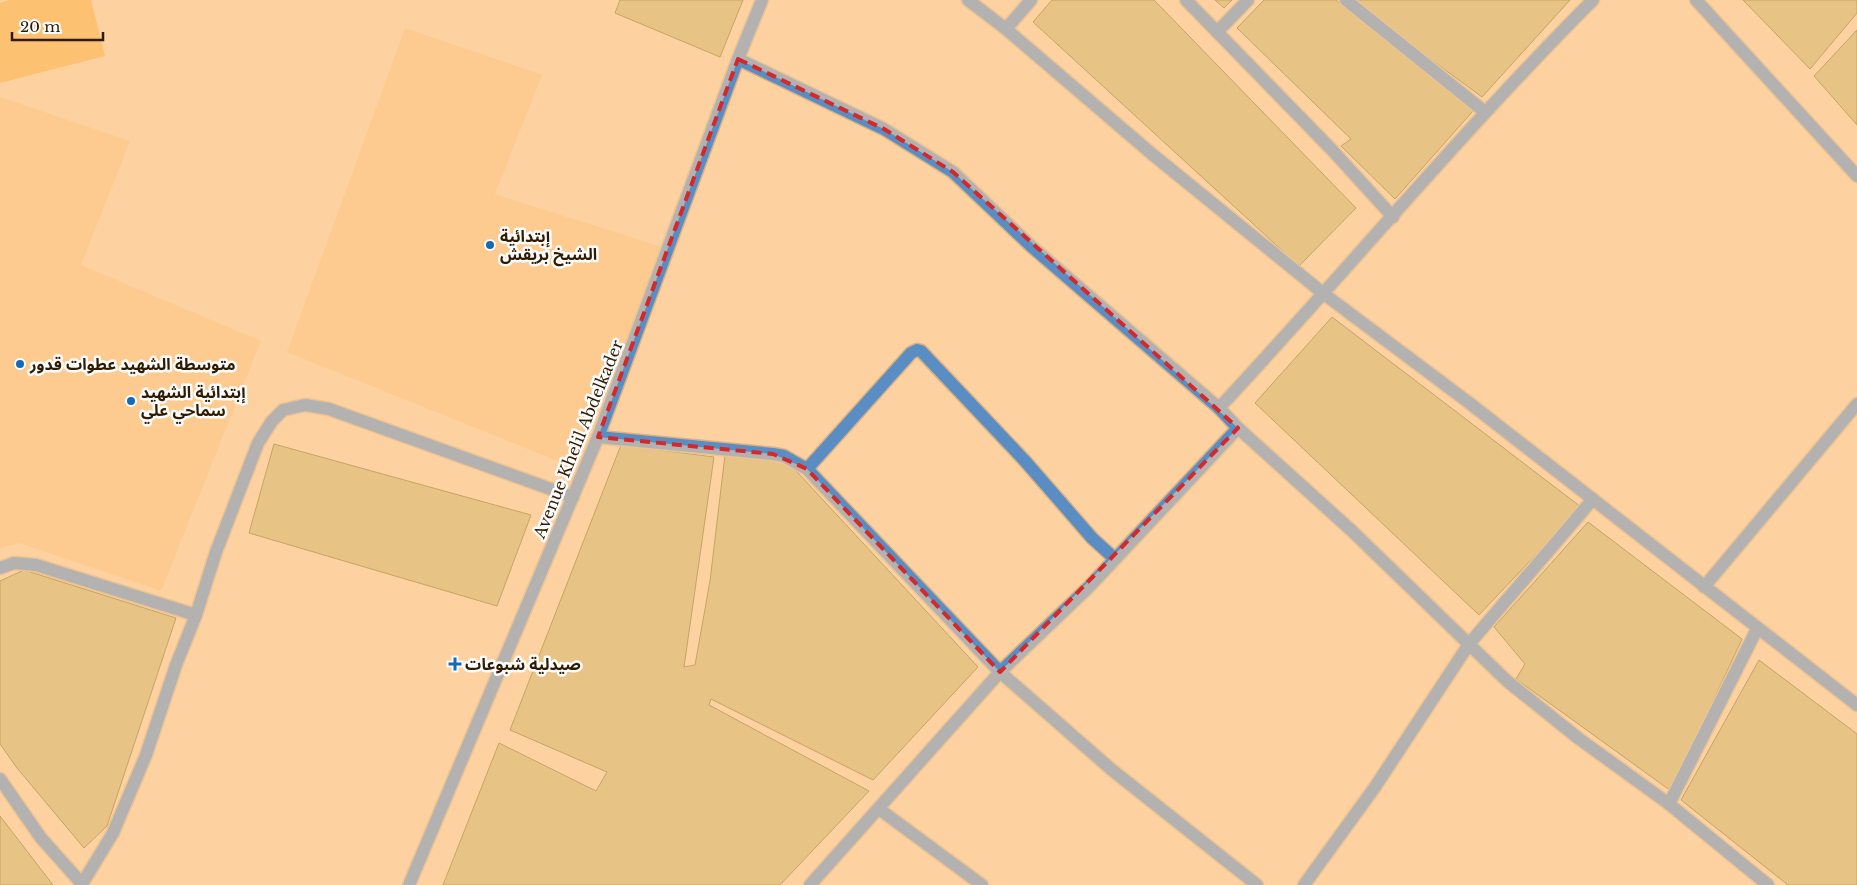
<svg xmlns="http://www.w3.org/2000/svg" width="1857" height="885" font-family="'Libre Baskerville','Noto Sans Arabic',serif">
  <rect width="100%" height="100%" fill="#fdd2a0"/>
  <g fill="#fcc37b">
    <polygon points="405,28 542,75 495,194 665,248 575,468 287,352"/>
    <polygon points="0,97 130,141 81,265 261,341 161,591 19,543 0,548"/>
  </g>
  <polygon fill="#fdad3b" points="9,0 91,0 105,56 0,83 0,3"/>
  <g fill="#ccb266" stroke="#846b18">
    <polygon points="620,0 743,0 720,57 615,13"/>
    <polygon points="1052,0 1154,0 1356,208 1299,266 1033,22"/>
    <polygon points="1215,0 1232,0 1224,8"/>
    <polygon points="1264,0 1336,0 1473,111 1395,199 1341,146 1351,139 1237,28"/>
    <polygon points="1353,0 1570,0 1482,97 1372,16"/>
    <polygon points="1743,0 1857,0 1857,13 1810,69"/>
    <polygon points="1857,30 1857,125 1814,76"/>
    <polygon points="1332,317 1581,507 1479,615 1255,403"/>
    <polygon points="274,444 531,515 497,606 249,533"/>
    <polygon points="621,445 714,457 684,667 695,665 710,581 725,455 786,460 978,667 873,780 711,699 709,705 869,791 780,885 443,885 499,743 596,791 607,772 510,730"/>
    <polygon points="1588,522 1742,639 1671,791 1516,679 1525,664 1494,627"/>
    <polygon points="24,570 176,618 107,826 84,848 17,768 0,744 0,581"/>
    <polygon points="1759,660 1857,734 1857,885 1788,885 1681,800"/>
    <polygon points="0,816 53,885 0,885"/>
  </g>
  <g fill="none" stroke-linecap="round" stroke-linejoin="round">
    <defs>
      <g id="minor">
        <polyline points="968,0 1006,29 1152,154 1324,294 1468,402 1857,705"/>
        <polyline points="1186,0 1333,151 1393,217"/>
        <polyline points="1346,0 1485,112"/>
        <polyline points="1696,0 1857,176"/>
        <polyline points="1006,29 1031,0"/>
        <polyline points="1217,32 1248,0"/>
        <polyline points="738,59 884,129 953,172 1031,246 1219,408 1238,428 1352,531 1507,681 1578,738 1669,804 1768,885"/>
        <path d="M 1219,408 C 1345,273 1463,130 1593,0"/>
        <polyline points="598,437 773,454 784,456 807,469 1000,672 1112,770 1257,885"/>
        <polyline points="807,469 911,353 917,350 921,351 1025,461 1092,538 1115,559"/>
        <polyline points="0,568 14,563 36,565 196,615"/>
        <polyline points="1704,587 1857,404"/>
        <polyline points="0,779 41,838 82,884 81,885"/>
        <polyline points="1669,804 1757,629"/>
        <polyline points="879,809 982,885"/>
        <polyline points="82,884 113,833 146,755 176,665 196,615 216,552 258,443 272,421 283,410 305,405 329,409 573,497"/>
        <polyline points="409,885 598,437 738,59 762,0"/>
        <polyline points="810,885 1000,672 1089,587 1238,428"/>
        <polyline points="1304,885 1375,787 1469,644 1593,499"/>
      </g>
    </defs>
    <use href="#minor" stroke="#d8b183" stroke-width="15"/>
    <use href="#minor" stroke="#5a8dc4" stroke-width="12"/>
  </g>
  <path d="M0 0H1857V885H0ZM 738,59 L 884,129 L 953,172 L 1238,428 L 1000,672 L 807,469 L 773,454 L 598,437 Z" fill="#fdd2a0" fill-opacity=".55" fill-rule="evenodd"/>
  <path fill="none" stroke="#d62828" stroke-width="4" stroke-dasharray="10 6" stroke-linejoin="round" d="M 738,59 L 884,129 L 953,172 L 1238,428 L 1000,672 L 807,469 L 773,454 L 598,437 Z"/>
  <g fill="#126ab8" stroke="#fcfcfc" stroke-width="2">
    <circle cx="490" cy="245" r="5"/>
    <circle cx="20" cy="364" r="5"/>
    <circle cx="131" cy="401" r="5"/>
    <path d="M452.5 656.5h5v5h5v5h-5v5h-5v-5h-5v-5h5z"/>
  </g>
  <g text-anchor="middle" stroke-width="5" stroke-linejoin="round" paint-order="stroke">
    <g font-size="16" font-weight="bold" fill="#2e1b01" stroke="#fcfcfc" text-anchor="start">
      <text x="500" y="242">إبتدائية<tspan x="500" dy="18">الشيخ بريقش</tspan></text>
      <text x="30" y="370">متوسطة الشهيد عطوات قدور</text>
      <text x="141" y="398">إبتدائية الشهيد<tspan x="141" dy="18">سماحي علي</tspan></text>
      <text x="465" y="670">صيدلية شبوعات</text>
    </g>
    <g font-size="16" fill="#2e1b01" stroke="#fcfcfc">
      <text transform="translate(578 439) rotate(-68)" y="6">Avenue Khelil Abdelkader</text>
    </g>
  </g>
  <path d="M12 32v8h91v-8" fill="none" stroke="#2e1b01" stroke-width="2.5"/>
  <text x="20" y="32" font-size="15" fill="#2e1b01" stroke="#fcfcfc" stroke-width="4" paint-order="stroke">20 m</text>
</svg>
